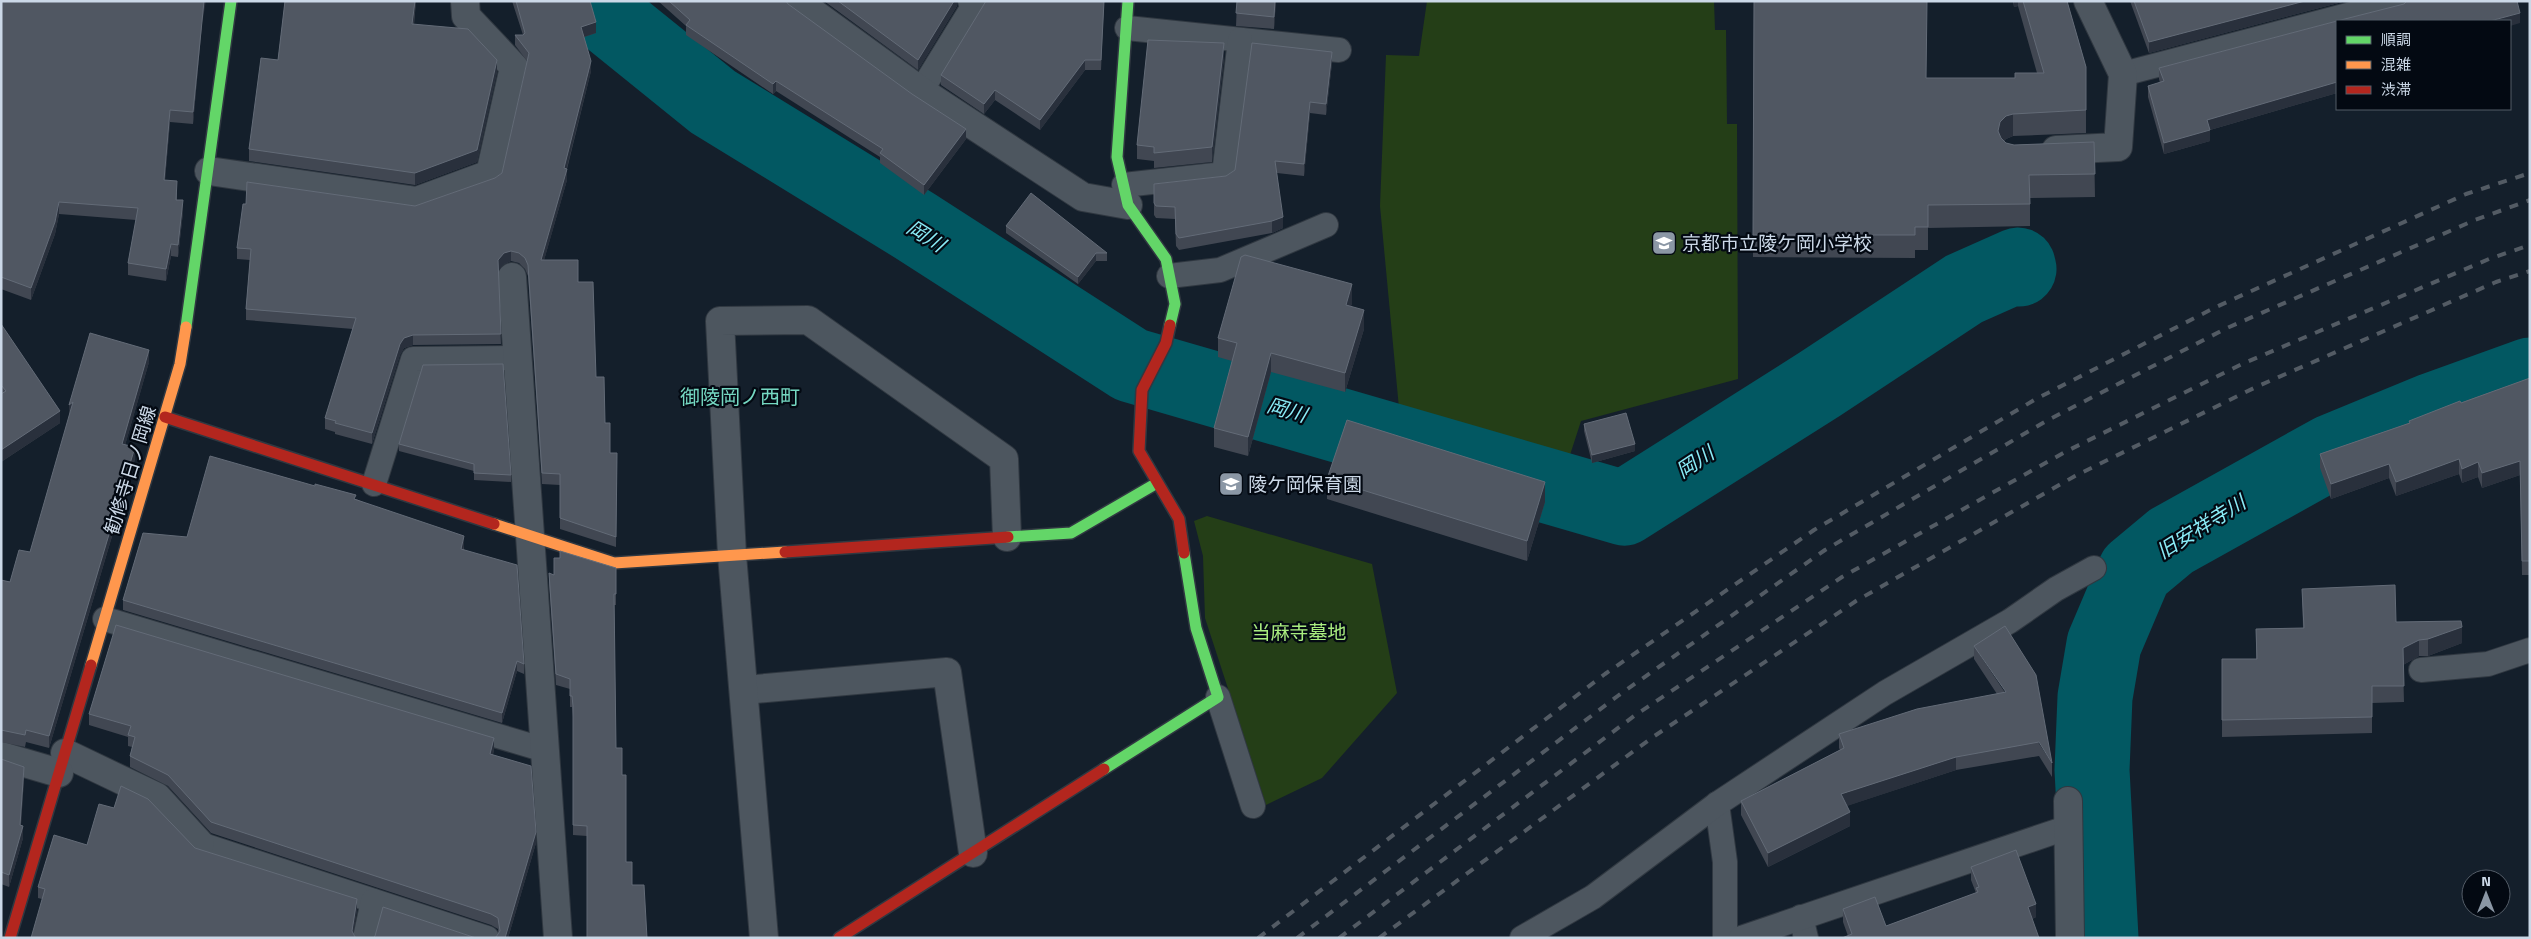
<svg xmlns="http://www.w3.org/2000/svg" width="2531" height="939" font-family="'Titillium Web','Noto Sans JP',sans-serif">
  <rect width="100%" height="100%" fill="#141f2b"/>
  <g fill="#243e17">
    <polygon points="1427,1 1714,1 1715,30 1726,30 1727,124 1737,124 1738,379 1581,421 1570,455 1399,408 1380,206 1386,55 1419,56"/>
    <polygon points="1207,516 1372,564 1397,693 1322,778 1266,805 1205,618 1203,556 1194,521"/>
  </g>
  <g fill="none" stroke-linecap="round" stroke-linejoin="round">
    <g stroke="#025862" stroke-width="75">
      <polyline points="588,1 713,102 915,226 1131,365 1624,508 1820,384 1964,289 2018,265 2019,269"/>
      <polyline points="2101,938 2092,770 2095,697 2104,644 2135,571 2171,541 2331,452 2433,410 2530,375"/>
    </g>
    <defs>
      <g id="lane">
        <polyline points="1127,28 1339,50"/>
        <polyline points="2123,74 2401,1"/>
        <polyline points="921,91 974,5 970,1"/>
        <polyline points="1124,185 1224,174 1240,40"/>
        <polyline points="1169,276 1220,270 1326,225"/>
        <polyline points="374,484 413,359 517,358"/>
        <polyline points="105,619 545,750"/>
        <polyline points="2421,670 2488,664 2530,650"/>
        <polyline points="1218,697 1253,806"/>
        <polyline points="1717,804 1725,862 1725,938"/>
        <polyline points="200,844 487,938"/>
        <polyline points="1801,917 1806,938"/>
        <polyline points="365,938 373,901"/>
        <polyline points="1522,938 1593,897 1717,804 1885,693 2010,621 2056,589 2094,568"/>
        <polyline points="1741,938 2069,827"/>
      </g>
      <g id="street">
        <polyline points="797,1 921,91 1083,197 1128,205"/>
        <polyline points="2056,150 2118,147 2123,74 2088,1"/>
        <polyline points="209,171 417,201 490,174 514,67 466,16 465,1"/>
        <polyline points="512,277 558,938"/>
        <polyline points="744,690 947,672 973,853"/>
        <polyline points="65,753 157,797 200,844"/>
        <polyline points="1,756 59,773"/>
        <polyline points="2068,801 2070,938"/>
        <polyline points="764,938 732,555 720,321 808,320 1004,459 1007,537"/>
      </g>
      <g id="fast">
        <polyline points="1128,1 1117,157 1128,205 1166,259 1175,304 1170,325"/>
        <polyline points="186,327 231,1"/>
        <polyline points="1008,537 1071,533 1157,483"/>
        <polyline points="1104,769 1218,697 1196,628 1184,553"/>
      </g>
      <g id="slow">
        <polyline points="494,524 614,563 785,552"/>
        <polyline points="91,665 180,364 186,327"/>
      </g>
      <g id="jam">
        <polyline points="1170,325 1166,343 1142,390 1139,451 1179,519 1184,553"/>
        <polyline points="165,417 494,524"/>
        <polyline points="785,552 1008,537"/>
        <polyline points="10,938 91,665"/>
        <polyline points="839,938 1104,769"/>
      </g>
    </defs>
    <use href="#lane" stroke="#303841" stroke-width="26"/>
    <use href="#street" stroke="#303841" stroke-width="30"/>
    <use href="#fast" stroke="#303841" stroke-width="14"/>
    <use href="#slow" stroke="#303841" stroke-width="14"/>
    <use href="#jam" stroke="#303841" stroke-width="14"/>
    <use href="#lane" stroke="#4d565f" stroke-width="24"/>
    <use href="#street" stroke="#4d565f" stroke-width="28"/>
    <use href="#fast" stroke="#63d668" stroke-width="11"/>
    <use href="#slow" stroke="#ff974d" stroke-width="11"/>
    <use href="#jam" stroke="#b3261e" stroke-width="11"/>
    <g stroke="#535b64" stroke-width="4" stroke-dasharray="9 9" stroke-linecap="butt">
      <polyline points="1258,938 1605,674 1814,530 2036,399 2216,307 2466,194 2530,173"/>
      <polyline points="1297,938 1619,695 1825,550 2048,420 2227,328 2475,220 2530,200"/>
      <polyline points="1339,938 1634,716 1842,577 2065,452 2242,364 2489,259 2530,245"/>
      <polyline points="1379,938 1653,737 1856,601 2075,476 2256,387 2496,282 2530,271"/>
    </g>
  </g>
  <g fill="#414752">
    <polygon points="1,1 202,24 193,124 170,122 165,180 177,193 177,200 183,212 178,257 171,256 166,281 128,275 128,263 136,220 59,214 55,234 31,300 1,289"/>
    <polygon points="285,1 416,1 414,25 497,72 477,162 415,185 249,161 249,149 278,60"/>
    <polygon points="512,1 590,1 596,33 584,37 591,71 567,169 567,180 544,260 578,282 596,377 605,423 610,453 617,453 616,547 560,529 560,485 542,484 528,276 525,269 519,263 511,261 504,264 498,270 501,344 413,345 404,348 400,355 372,444 335,434 335,432 325,429 325,418 353,329 246,320 246,309 250,260 237,259 237,248 415,206 495,178 502,173 527,61 515,45 515,35 523,35"/>
    <polygon points="658,1 786,1 788,4 966,139 924,195 880,163 880,157 776,91 773,94 686,35 686,26"/>
    <polygon points="824,1 957,1 957,6 918,70"/>
    <polygon points="1104,1 1101,70 1085,70 1040,130 995,100 984,114 941,85 941,75"/>
    <polygon points="1237,1 1276,1 1274,29 1236,26"/>
    <polygon points="1754,1 1926,78 2015,78 2037,73 2018,6 2014,7 2013,1 2067,1 2086,67 2086,133 2013,136 2006,139 2004,141 2006,143 2014,145 2094,142 2095,197 2030,198 2030,226 1928,228 1928,250 1915,250 1915,258 1753,257"/>
    <polygon points="2130,1 2346,1 2149,53"/>
    <polygon points="2337,21 2337,93 2210,130 2210,141 2164,154 2148,97 2148,86 2160,83 2159,79 2159,68"/>
    <polygon points="1224,58 1212,162 1154,168 1154,161 1137,159 1137,145"/>
    <polygon points="1332,63 1326,115 1310,113 1304,176 1277,173 1283,228 1272,233 1179,250 1176,246 1175,219 1156,218 1154,215 1154,184 1226,176 1235,170"/>
    <polygon points="1006,226 1107,253 1107,261 1096,261 1078,284 1006,233"/>
    <polygon points="1352,303 1351,306 1364,329 1345,392 1271,372 1248,456 1214,447 1214,428 1232,361 1218,357 1218,338"/>
    <polygon points="1,324 60,423 1,462"/>
    <polygon points="149,362 125,445 135,459 49,748 26,742 25,747 1,742 1,580 10,582 30,552"/>
    <polygon points="423,365 511,475 511,482 474,480 474,471 399,451 399,444"/>
    <polygon points="2530,378 2530,575 2522,575 2520,475 2482,488 2478,477 2462,483 2459,474 2396,496 2389,478 2331,499 2320,468 2320,454 2409,423 2409,421"/>
    <polygon points="1584,424 1635,451 1592,463 1584,431"/>
    <polygon points="1327,479 1545,502 1527,561 1327,499"/>
    <polygon points="356,499 464,546 464,549 524,664 524,674 517,671 502,723 123,610 123,600 187,537"/>
    <polygon points="560,558 616,568 616,605 614,605 616,748 622,775 626,862 647,938 587,836 573,835 573,717 572,707 570,707 570,689 556,685 549,584 549,573 554,575"/>
    <polygon points="2302,589 2396,622 2462,643 2428,656 2419,656 2403,665 2404,702 2372,703 2372,733 2222,737 2222,659 2256,659 2256,629 2303,628"/>
    <polygon points="1974,646 2052,763 2052,777 2039,756 1956,770 1846,806 1850,826 1768,867 1741,815 1741,801 1840,750 1839,748 1839,734 1997,694 1974,659"/>
    <polygon points="89,714 494,749 493,755 536,843 508,938 494,938 496,937 498,933 498,929 491,925 211,833 168,786 130,767 130,756 132,747 128,746 128,737 89,725"/>
    <polygon points="1,759 24,779 21,825 23,838 9,887 1,884"/>
    <polygon points="87,845 195,848 357,910 353,933 355,937 42,899 38,898 38,887"/>
    <polygon points="1971,867 2036,917 2032,919 1848,936 1843,922 1843,909 1886,926 1976,893 1971,880"/>
  </g>
  <g fill="#29303c">
    <polygon points="204,1 206,1 202,24 193,124 193,112"/>
    <polygon points="415,1 416,1 412,36 412,24"/>
    <polygon points="954,1 957,1 957,6 918,70 918,60"/>
    <polygon points="1275,1 1276,1 1274,29 1274,17"/>
    <polygon points="2014,1 2018,1 2018,6 2014,7"/>
    <polygon points="2305,1 2346,1 2149,53 2149,42"/>
    <polygon points="2520,13 2520,23 2510,26 2510,21 2490,21"/>
    <polygon points="596,22 596,33 581,38 581,27"/>
    <polygon points="1224,43 1224,58 1212,162 1212,147"/>
    <polygon points="1332,52 1332,63 1326,115 1326,104"/>
    <polygon points="497,60 497,72 477,162 415,185 415,173"/>
    <polygon points="1085,60 1085,70 1040,130 1040,120"/>
    <polygon points="591,61 591,71 564,179 564,168"/>
    <polygon points="776,81 776,91 773,94 773,84"/>
    <polygon points="2337,82 2337,93 2210,130 2210,141 2164,154 2164,143 2207,120"/>
    <polygon points="995,90 995,100 984,114 984,104"/>
    <polygon points="1310,102 1310,113 1304,176 1304,164"/>
    <polygon points="170,110 170,122 164,192 164,180"/>
    <polygon points="2013,114 2013,136 2006,139 2000,144 1998,131 2000,122 2006,116"/>
    <polygon points="966,129 966,139 924,195 924,185"/>
    <polygon points="567,169 567,180 541,271 541,260"/>
    <polygon points="183,200 183,212 178,257 178,245"/>
    <polygon points="59,202 59,214 55,234 31,300 31,288"/>
    <polygon points="1283,217 1283,228 1272,233 1272,221"/>
    <polygon points="171,244 171,256 166,281 166,269"/>
    <polygon points="511,251 511,261 504,264 498,271 498,260 504,253"/>
    <polygon points="1096,253 1096,261 1078,284 1078,277"/>
    <polygon points="1352,284 1352,303 1346,324 1346,305"/>
    <polygon points="1364,310 1364,329 1345,392 1345,373"/>
    <polygon points="413,335 413,345 404,348 400,355 372,444 372,433 400,344 404,338"/>
    <polygon points="149,350 149,362 122,456 122,444"/>
    <polygon points="1271,353 1271,372 1248,456 1248,437"/>
    <polygon points="73,402 69,417 69,405"/>
    <polygon points="60,411 60,423 1,462 1,450"/>
    <polygon points="1635,444 1635,451 1592,463 1592,455"/>
    <polygon points="135,447 135,459 49,748 49,736"/>
    <polygon points="2459,459 2459,474 2396,496 2396,482"/>
    <polygon points="2520,461 2520,475 2482,488 2482,473"/>
    <polygon points="2478,462 2478,477 2462,483 2462,469"/>
    <polygon points="2389,464 2389,478 2331,499 2331,484"/>
    <polygon points="1545,482 1545,502 1527,561 1527,541"/>
    <polygon points="464,536 464,546 461,559 461,549"/>
    <polygon points="2462,627 2462,643 2428,656 2428,639"/>
    <polygon points="2419,640 2419,656 2403,665 2403,648"/>
    <polygon points="517,661 517,671 502,723 502,713"/>
    <polygon points="494,738 494,749 490,766 490,754"/>
    <polygon points="1956,757 1956,770 1841,808 1841,794"/>
    <polygon points="24,767 24,779 20,837 20,825"/>
    <polygon points="1850,812 1850,826 1768,867 1768,853"/>
    <polygon points="23,826 23,838 9,887 9,875"/>
    <polygon points="536,832 536,843 508,938 505,938"/>
    <polygon points="357,899 357,910 352,938 352,931"/>
    <polygon points="2036,904 2036,917 2028,921 2028,907"/>
  </g>
  <g fill="#505762" stroke="#636b77">
    <polygon points="1,1 204,1 193,112 170,110 164,180 177,181 176,200 183,200 178,245 171,244 166,269 128,263 138,208 59,202 55,222 31,288 1,277"/>
    <polygon points="285,1 415,1 412,24 468,29 497,60 477,150 415,173 249,149 261,58 278,60"/>
    <polygon points="516,1 590,1 596,22 581,27 591,61 564,168 567,169 541,260 578,260 578,282 593,282 596,377 604,377 605,423 610,423 610,453 617,453 616,537 560,518 560,474 542,473 528,265 525,258 519,253 511,251 504,253 498,260 501,334 413,335 404,338 400,344 372,433 335,423 336,421 325,418 356,318 246,309 251,249 237,248 243,204 246,204 247,182 415,206 495,178 502,173 529,53 515,35 523,35 525,33"/>
    <polygon points="669,1 786,1 788,4 912,94 966,129 924,185 880,153 883,149 776,81 773,84 686,25 690,20"/>
    <polygon points="838,1 954,1 918,60"/>
    <polygon points="986,1 1104,1 1101,60 1085,60 1040,120 995,90 984,104 941,75"/>
    <polygon points="1237,1 1275,1 1274,17 1236,13"/>
    <polygon points="1754,1 1927,1 1926,78 2015,78 2015,73 2044,73 2023,1 2067,1 2086,67 2086,110 2013,114 2006,116 2000,122 1998,131 2001,138 2006,143 2014,145 2094,142 2095,174 2029,175 2030,204 1928,205 1928,227 1915,227 1915,235 1753,235"/>
    <polygon points="2134,1 2305,1 2149,42"/>
    <polygon points="2407,1 2517,1 2520,13 2490,21 2337,21 2404,4"/>
    <polygon points="2337,21 2337,82 2207,120 2210,130 2164,143 2148,86 2164,81 2159,68"/>
    <polygon points="1148,40 1224,43 1212,147 1154,153 1154,147 1137,145"/>
    <polygon points="1252,43 1332,52 1326,104 1310,102 1304,164 1275,161 1283,217 1272,221 1179,238 1176,234 1175,207 1156,206 1154,203 1154,184 1226,176 1235,170"/>
    <polygon points="1031,193 1107,253 1096,253 1078,277 1006,226"/>
    <polygon points="1245,255 1352,284 1346,305 1364,310 1345,373 1271,353 1248,437 1214,428 1237,343 1218,338 1241,257"/>
    <polygon points="1,324 60,411 1,450 1,394 6,391 1,385"/>
    <polygon points="90,333 149,350 122,444 135,447 49,736 26,730 25,735 1,730 1,580 10,582 19,550 30,552 73,402 69,405"/>
    <polygon points="503,364 511,475 474,473 474,464 399,444 423,365"/>
    <polygon points="2530,378 2530,561 2522,561 2520,461 2482,473 2478,462 2462,469 2459,459 2396,482 2389,464 2331,484 2320,454 2410,423 2409,421 2460,401 2461,403"/>
    <polygon points="1626,413 1635,444 1592,455 1584,424"/>
    <polygon points="1347,420 1545,482 1527,541 1327,479"/>
    <polygon points="210,456 315,486 315,484 356,495 354,499 464,536 461,549 517,565 524,664 517,661 502,713 123,600 143,533 187,537"/>
    <polygon points="560,551 616,568 616,594 614,594 616,748 622,748 622,775 626,775 626,862 632,862 632,885 644,885 647,938 587,938 587,826 573,825 573,706 572,696 570,696 570,679 556,674 549,573 554,575 554,558 560,558"/>
    <polygon points="2395,585 2396,622 2461,621 2462,627 2428,639 2419,640 2403,648 2404,686 2372,686 2372,717 2222,720 2222,659 2257,659 2256,629 2304,628 2302,589"/>
    <polygon points="116,625 494,738 490,754 531,766 536,832 505,938 494,938 496,937 500,931 498,918 491,914 211,822 168,775 130,756 135,737 128,735 131,726 89,714"/>
    <polygon points="2005,626 2036,675 2052,763 2039,742 1956,757 1841,794 1850,812 1768,853 1741,801 1844,748 1839,734 1917,709 2006,692 1974,646"/>
    <polygon points="1,759 24,767 20,825 23,826 9,875 1,872"/>
    <polygon points="121,786 148,799 195,848 357,899 352,931 355,937 357,938 31,938 45,889 38,887 54,835 87,845 99,804 114,808"/>
    <polygon points="2016,850 2036,904 2028,907 2039,938 1842,938 1852,934 1843,909 1875,897 1886,926 1978,892 1976,888 1979,887 1971,867"/>
    <polygon points="383,907 476,938 373,938 375,936"/>
  </g>
  <defs>
    <symbol id="school-square" viewBox="-11 -11 22 22"><rect x="-9" y="-9" width="18" height="18" rx="4" fill="#8b97a5" stroke="#030912"/><path d="M0-5L7-2L0 1L-7-2ZM-4 1L0 2.5L4 1V4Q0 6-4 4Z" fill="#fff"/></symbol>
  </defs>
  <g fill-rule="evenodd">
    <use href="#school-square" x="1650" y="229" width="28" height="28"/>
    <use href="#school-square" x="1217" y="470" width="28" height="28"/>
  </g>
  <g text-anchor="middle" stroke-width="4.5" stroke-linejoin="round" paint-order="stroke">
    <g font-size="19" fill="#cbd8e7" stroke="#030912" text-anchor="start">
      <text x="1682" y="250">京都市立陵ケ岡小学校</text>
      <text x="1248" y="491">陵ケ岡保育園</text>
    </g>
    <g font-size="19" fill="#cbd8e7" stroke="#030912">
      <text transform="translate(130 470) rotate(-73)" y="7">勧修寺日ノ岡線</text>
    </g>
    <g font-size="19" fill="#a9ec7f" stroke="#030912">
      <text x="1299" y="639">当麻寺墓地</text>
    </g>
    <g font-size="20" font-style="italic" fill="#8aecf7" stroke="#030912">
      <text transform="translate(926 236) rotate(32)" y="7">岡川</text>
      <text transform="translate(1287 410) rotate(16)" y="7">岡川</text>
      <text transform="translate(1695 462) rotate(-33)" y="7">岡川</text>
      <text transform="translate(2201 527) rotate(-32)" y="7">旧安祥寺川</text>
    </g>
    <g font-size="20" fill="#75d8c2" stroke="#030912">
      <text x="740" y="404">御陵岡ノ西町</text>
    </g>
  </g>
  <rect width="2531" height="939" fill="none" stroke="#cbd8e7" stroke-width="5"/>
  <rect x="2336" y="20" width="175" height="90" fill="#030912" stroke="#535c67"/>
  <rect x="2346" y="36" width="25" height="8" fill="#63d668" stroke="#535c67"/>
  <text x="2381" y="45" font-size="15" fill="#cbd8e7">順調</text>
  <rect x="2346" y="61" width="25" height="8" fill="#ff974d" stroke="#535c67"/>
  <text x="2381" y="70" font-size="15" fill="#cbd8e7">混雑</text>
  <rect x="2346" y="86" width="25" height="8" fill="#b3261e" stroke="#535c67"/>
  <text x="2381" y="95" font-size="15" fill="#cbd8e7">渋滞</text>
  <g transform="translate(2486 894)"><circle r="24" fill="#030912" stroke="#535c67"/>
  <path d="M0-4L9 19L0 12L-9 19Z" fill="#8b97a5"/>
  <text y="-8" font-size="14" font-weight="bold" text-anchor="middle" fill="#cbd8e7">N</text>
  </g>
</svg>
